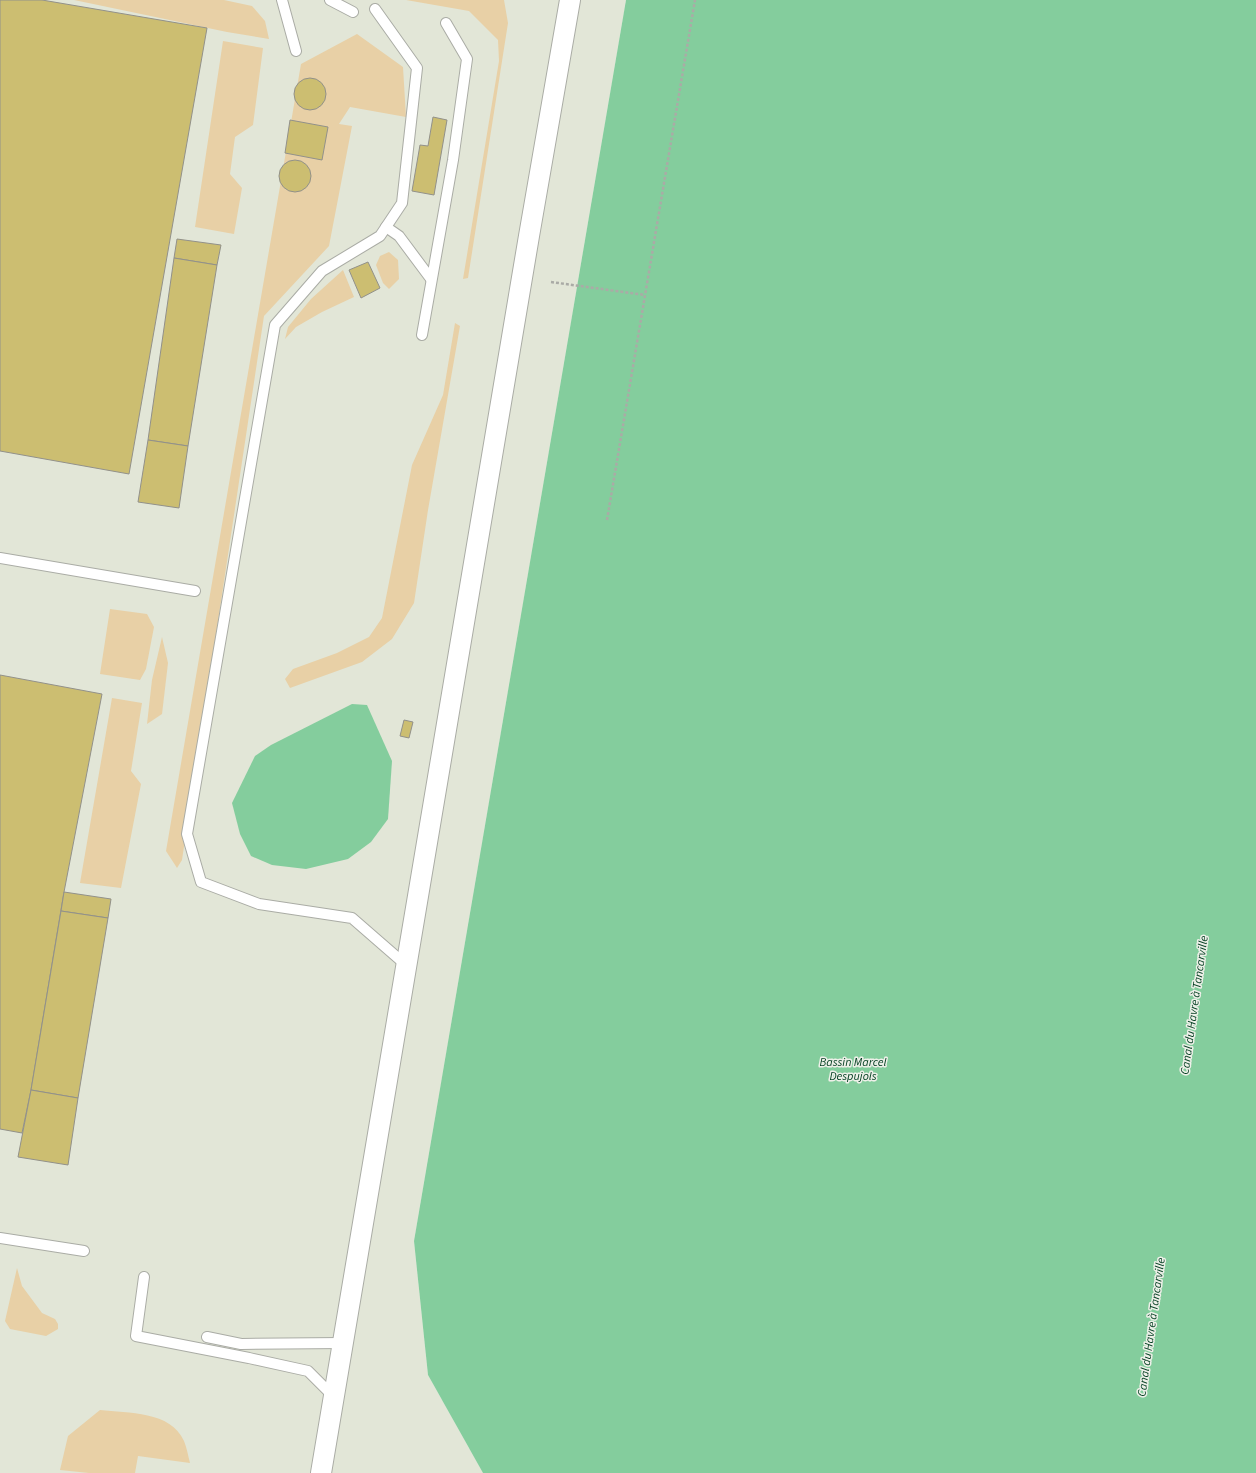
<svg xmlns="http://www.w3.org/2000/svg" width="1256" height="1473" font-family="'Source Sans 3',sans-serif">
  <rect width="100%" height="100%" fill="#eef0e9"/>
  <polygon fill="#e2e6d7" points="0,0 626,0 414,1241 428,1375 483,1473 0,1473"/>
  <g fill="#e8d0a6">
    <polygon points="74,0 224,0 252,6 265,21 269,39 227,32"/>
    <polygon points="406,0 504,0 508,23 468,278 463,279 499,61 498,40 469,11"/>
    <polygon points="357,34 403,67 406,117 350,107 339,124 352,126 329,246 264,316 182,860 177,868 166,851 301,64"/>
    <polygon points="223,41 263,48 253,125 235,137 230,174 242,188 234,234 195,227"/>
    <polygon points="389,252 398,260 399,279 389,289 383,283 376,265 380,256"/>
    <polygon points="343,270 354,297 322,312 296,327 285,339 288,327 311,299"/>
    <polygon points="455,323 460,326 428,510 414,603 392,639 362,662 290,688 285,679 293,669 337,653 369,637 382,618 412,465 443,395"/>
    <polygon points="110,609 147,614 154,627 146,669 140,680 100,674"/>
    <polygon points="162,637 168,663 162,714 147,724 152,680"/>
    <polygon points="112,698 142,703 131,771 141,784 121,888 80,883"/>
    <polygon points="17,1268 22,1286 42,1313 55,1319 58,1324 58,1329 46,1336 10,1329 5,1321"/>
    <path d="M 100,1410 C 128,1413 171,1411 184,1441 C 187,1448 188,1456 190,1463 L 138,1456 L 135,1473 L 89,1473 L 60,1470 L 68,1436 Z"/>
  </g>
  <g fill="#84cd9d">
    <polygon points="626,0 1256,0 1256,1473 483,1473 428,1375 414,1241"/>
    <polygon points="352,704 367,705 392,761 388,819 371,842 348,859 306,869 272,865 251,856 240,834 232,803 255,756 271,745"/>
  </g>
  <g fill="#ccbe71" stroke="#92918a">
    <polygon points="0,0 42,0 207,28 129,474 0,451"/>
    <circle cx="310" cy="94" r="16"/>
    <polygon points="433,117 447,120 434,195 412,191 420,145 428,146"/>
    <polygon points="290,120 328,127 322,160 285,153"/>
    <circle cx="295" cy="176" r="16"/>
    <polygon points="177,239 221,245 217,265 174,258"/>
    <polygon points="174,258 217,265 188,446 148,440"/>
    <polygon points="368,262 380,288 361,298 349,270"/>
    <polygon points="148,440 188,446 179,508 138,502"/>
    <polygon points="0,675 102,694 64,892 31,1090 22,1133 0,1129"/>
    <polygon points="404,720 413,722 409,738 400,736"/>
    <polygon points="64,892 111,899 108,918 61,911"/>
    <polygon points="61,911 108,918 78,1098 31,1090"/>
    <polygon points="31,1090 78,1098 68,1165 18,1157"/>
  </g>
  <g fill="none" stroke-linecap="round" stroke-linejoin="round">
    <defs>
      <g id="lane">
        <polyline points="282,0 296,51"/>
        <polyline points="330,0 353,12"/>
        <polyline points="375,9 417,68 402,203 380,236 322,271 275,325 187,834 201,882 259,904 352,918 406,965"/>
        <polyline points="386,227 399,236 431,279"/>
        <polyline points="422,335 453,160 467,59 446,23"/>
        <polyline points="0,558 195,591"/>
        <polyline points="0,1238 84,1251"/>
        <polyline points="144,1277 136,1336 249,1358 308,1371 334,1397"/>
        <polyline points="207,1337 241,1344 343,1343"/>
      </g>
      <polyline id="street" points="321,1473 529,236 570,0"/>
    </defs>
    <use href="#lane" stroke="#aaaca5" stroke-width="12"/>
    <use href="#street" stroke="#aaaca5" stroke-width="22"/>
    <g stroke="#aaaba6" stroke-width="2.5" stroke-dasharray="3 2" stroke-linecap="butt">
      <polyline points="551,282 645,295"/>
      <polyline points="607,520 695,0"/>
    </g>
    <use href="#lane" stroke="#fff" stroke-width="10"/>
    <use href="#street" stroke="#fff" stroke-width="20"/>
  </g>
  <g text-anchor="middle" stroke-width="3" stroke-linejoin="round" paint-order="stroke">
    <g font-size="12" font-style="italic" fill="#023e20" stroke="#eef0e9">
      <text transform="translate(1194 1005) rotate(-82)" y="4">Canal du Havre à Tancarville</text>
      <text x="853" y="1066">Bassin Marcel<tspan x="853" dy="14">Despujols</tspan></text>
      <text transform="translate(1151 1327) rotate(-82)" y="4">Canal du Havre à Tancarville</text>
    </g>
  </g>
</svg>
